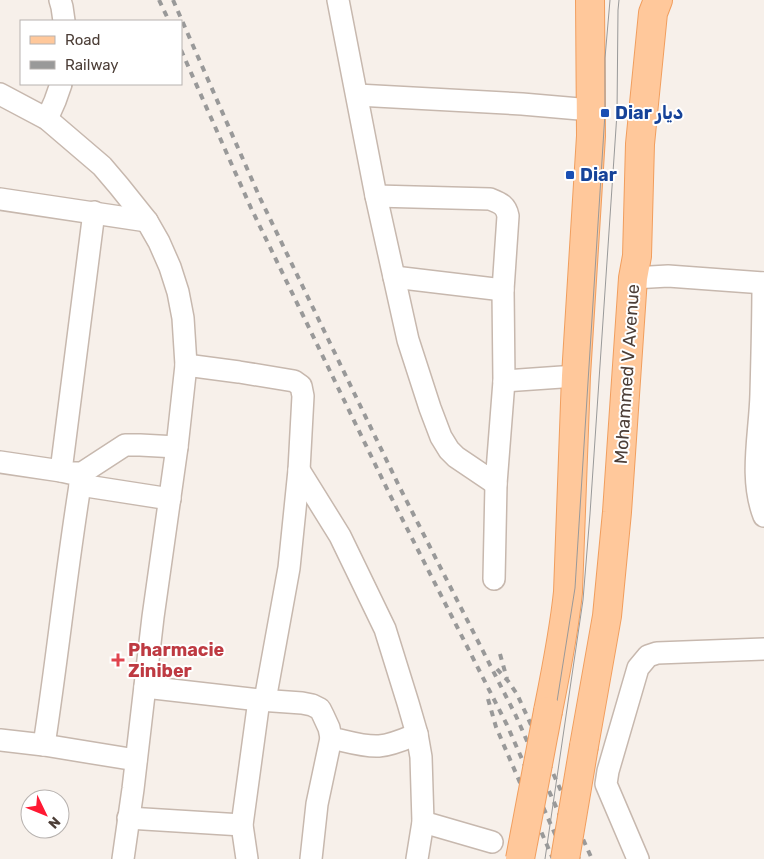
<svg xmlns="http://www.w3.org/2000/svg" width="764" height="859" font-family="Rubik,Cairo,sans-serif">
  <rect width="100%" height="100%" fill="#f7f0ea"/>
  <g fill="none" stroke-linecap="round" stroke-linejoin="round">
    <defs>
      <g id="street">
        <polyline points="60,0 62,7 64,21"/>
        <polyline points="338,0 376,196 408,340 430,408 441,437 449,450 456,457 496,484"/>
        <polyline points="0,94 47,119 102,166 119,186 147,221 159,242 170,267 178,292 183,318 186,365 177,447 153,617 133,789 123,859"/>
        <polyline points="357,95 522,104 591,110"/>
        <polyline points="47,119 55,101 61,84"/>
        <path d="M 376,196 L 490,199 C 500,203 506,205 508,216 L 503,290 L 504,381 L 496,484 L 494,579"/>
        <polyline points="0,199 147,221"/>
        <polyline points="394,277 503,290"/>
        <polyline points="633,278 668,276 764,283"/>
        <path d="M 763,283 C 763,320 762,357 761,394 C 760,434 749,478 764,516"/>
        <polyline points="186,365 239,372 294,381 301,386 303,396 299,470 289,568 265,700"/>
        <polyline points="504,381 576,376"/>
        <polyline points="0,462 61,471 70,473 82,473 125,445 140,445 177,447"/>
        <polyline points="299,470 340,536 385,629 408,703 417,734 421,757 423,822 417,859"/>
        <polyline points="61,471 94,212"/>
        <polyline points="80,485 170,499"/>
        <path d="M 145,687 L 259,700 L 302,703 L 312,705 L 320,709 L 323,715 L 329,728 L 331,738 C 346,741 363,747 379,746 C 392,745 405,739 417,734"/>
        <polyline points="0,740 44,745 136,760"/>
        <path d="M 44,745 C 58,654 67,563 82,473"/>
        <polyline points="128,818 242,825"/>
        <polyline points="423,822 492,842"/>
        <polyline points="247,859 242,825 259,700"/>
        <polyline points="311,859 317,804 331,738"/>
        <polyline points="638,859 606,784 608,771 638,668 648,656 657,653 764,649"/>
      </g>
      <g id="primary">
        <path d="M 548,711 C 556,671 564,632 568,592 L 576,376 L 591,136 L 590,0"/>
        <polyline points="584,746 607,616 617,512 633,278 637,256 640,144 653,13 658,0"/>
      </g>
    </defs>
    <use href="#street" stroke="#c7b8ae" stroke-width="24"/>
    <use href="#primary" stroke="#f19e5e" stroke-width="30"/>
    <use href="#street" stroke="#fff" stroke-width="21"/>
    <use href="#primary" stroke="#ffc89b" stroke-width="28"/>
    <g stroke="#999" stroke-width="1">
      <polyline points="532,859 575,588 605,113 605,58 610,0"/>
      <polyline points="545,859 583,600 590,514 617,113 618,10 619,0"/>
    </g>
    <g stroke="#999" stroke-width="4" stroke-dasharray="6 6" stroke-linecap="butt">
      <polyline points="159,0 169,21"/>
      <polyline points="173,0 260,198 399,486 516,716 579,859"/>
      <polyline points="181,50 251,208 390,495 507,725 566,859"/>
      <polyline points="500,654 507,679"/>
      <polyline points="497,669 508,681 517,694 592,859"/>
      <polyline points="488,699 496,727 553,859"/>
    </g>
    <defs>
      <g id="primary-bridge">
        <polyline points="520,859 548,711"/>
        <polyline points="565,859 584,746"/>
      </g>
    </defs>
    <use href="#primary-bridge" stroke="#f19e5e" stroke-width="30" stroke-linecap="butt"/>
    <use href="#primary-bridge" stroke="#ffc89b" stroke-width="28"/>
  </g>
  <g fill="#1a4fb4" stroke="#fff" stroke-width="2">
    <rect x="600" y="108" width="10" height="10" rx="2.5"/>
    <rect x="565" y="170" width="10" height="10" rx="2.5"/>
  </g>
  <path fill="#e0444e" stroke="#fff" stroke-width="2" d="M115.5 652.5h5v5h5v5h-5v5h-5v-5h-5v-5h5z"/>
  <g text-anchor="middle" stroke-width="4" stroke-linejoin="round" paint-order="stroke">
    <g font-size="18" font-weight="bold" fill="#164399" stroke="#fff" text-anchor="start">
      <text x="615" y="119">Diar ديار</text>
      <text x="580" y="181">Diar</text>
    </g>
    <g font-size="18" fill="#4c3e37" stroke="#fff">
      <text transform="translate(627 374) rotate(-86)" y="6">Mohammed V Avenue</text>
    </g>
    <g font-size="18" font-weight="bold" fill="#be3a42" stroke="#fff" text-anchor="start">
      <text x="128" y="656">Pharmacie<tspan x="128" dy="21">Ziniber</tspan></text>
    </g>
  </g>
  <rect x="20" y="20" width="162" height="65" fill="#ffffff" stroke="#b7b2af"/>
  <rect x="30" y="36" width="25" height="8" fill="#ffc89b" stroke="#b7b2af"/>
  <text x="65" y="45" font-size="15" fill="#4c3e37">Road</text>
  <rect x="30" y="61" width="25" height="8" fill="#999999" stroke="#b7b2af"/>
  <text x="65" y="70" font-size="15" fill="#4c3e37">Railway</text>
  <g transform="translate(45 814) rotate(133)"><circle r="24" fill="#ffffff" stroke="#b7b2af"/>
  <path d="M0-4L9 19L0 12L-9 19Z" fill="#ff1933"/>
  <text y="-8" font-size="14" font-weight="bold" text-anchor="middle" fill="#4c3e37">N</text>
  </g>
</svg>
